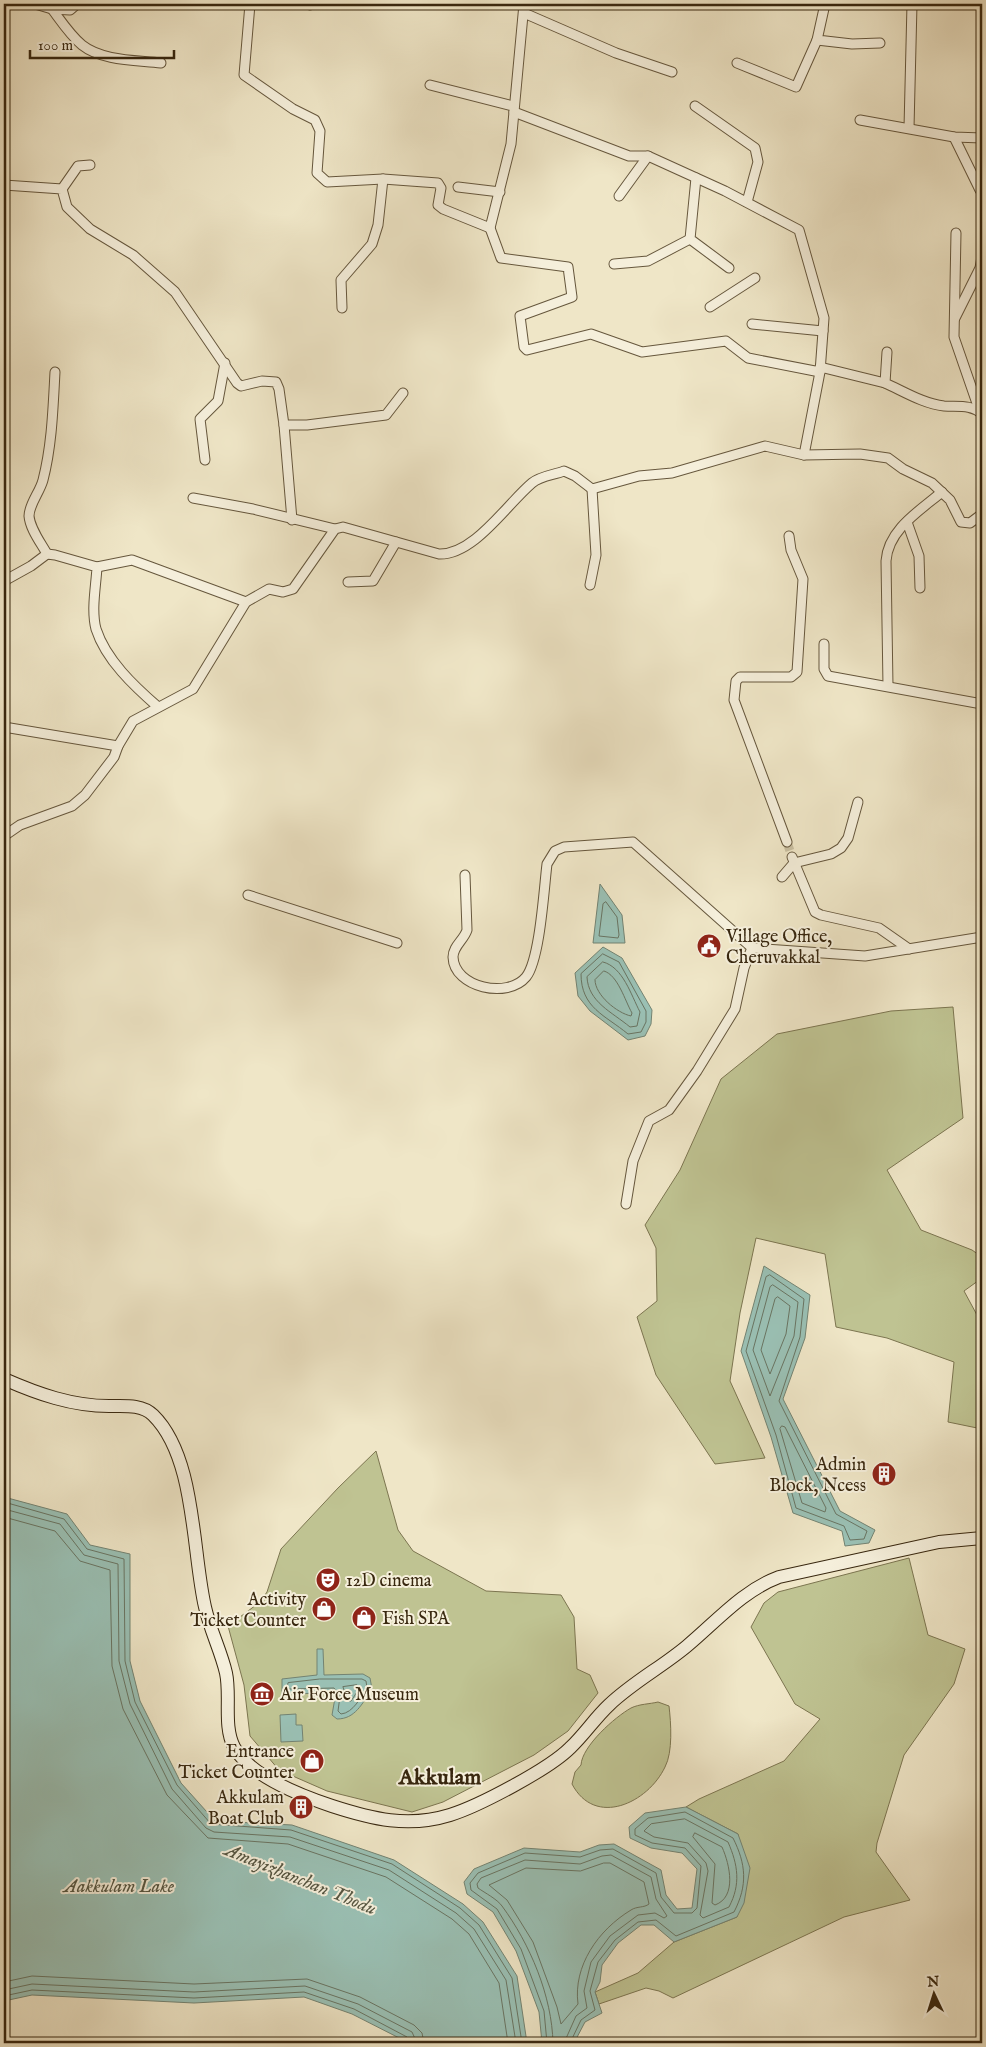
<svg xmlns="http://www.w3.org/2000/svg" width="986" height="2047" font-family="'IM FELL English',serif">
  <rect width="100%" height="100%" fill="#efe6c7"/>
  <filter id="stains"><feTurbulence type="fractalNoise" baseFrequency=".004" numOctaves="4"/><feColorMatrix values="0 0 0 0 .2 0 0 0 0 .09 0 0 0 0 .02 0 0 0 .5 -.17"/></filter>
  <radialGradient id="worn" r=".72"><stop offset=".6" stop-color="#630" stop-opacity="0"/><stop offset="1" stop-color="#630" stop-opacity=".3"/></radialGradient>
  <g fill="#bfc392" stroke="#7c7550">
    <polygon points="953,1007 963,1118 887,1170 921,1230 972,1250 982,1257 982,1278 964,1291 977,1315 982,1316 982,1429 948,1422 954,1362 887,1338 836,1327 825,1254 756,1238 740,1313 730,1381 765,1458 715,1464 656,1375 637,1317 657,1301 656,1248 645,1225 680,1170 721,1079 777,1034 891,1011"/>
    <polygon points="376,1451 398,1530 413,1551 486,1591 561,1595 574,1617 577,1669 590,1675 598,1693 568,1731 534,1755 443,1802 412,1812 327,1791 279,1770 250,1736 244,1685 228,1626 260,1602 267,1592 281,1549 338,1488"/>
    <polygon points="909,1558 928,1635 965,1649 954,1684 904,1755 877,1843 876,1852 910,1900 844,1917 673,1998 659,1991 646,1988 599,2004 595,1992 638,1973 674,1942 737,1917 738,1834 686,1807 699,1799 784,1761 820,1719 795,1704 751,1627 764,1603 778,1592"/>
    <path d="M 658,1702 L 669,1706 C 671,1723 673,1752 665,1767 C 648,1803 595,1828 572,1784 L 575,1772 L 581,1765 C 582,1746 615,1717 631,1708 C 639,1704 650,1704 658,1702 Z"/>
  </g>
  <g fill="#9ac0b4" stroke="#738372">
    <polygon points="600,884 622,915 625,943 593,943"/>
    <polygon points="603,947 622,958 652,1010 651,1024 645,1036 628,1040 590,1011 578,996 575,973"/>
    <polygon points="764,1266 810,1295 805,1338 783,1399 840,1511 875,1530 869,1543 845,1546 842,1531 793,1513 771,1437 741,1351"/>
    <polygon points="4,1497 67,1514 90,1545 130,1554 130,1661 140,1701 181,1783 215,1821 292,1825 394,1860 463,1904 483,1922 517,1976 527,2043 409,2043 352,2014 304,1997 194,2003 32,1995 4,2001"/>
    <path d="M 317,1649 L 323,1649 L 324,1675 L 363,1674 L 370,1678 L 372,1689 C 362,1704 355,1719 337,1719 L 332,1715 L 335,1698 L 332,1692 L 282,1695 L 282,1679 L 317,1675 Z"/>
    <polygon points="296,1714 296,1725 302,1725 303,1741 281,1742 280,1715"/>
    <polygon points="686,1807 738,1834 750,1868 744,1903 737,1917 674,1942 654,1925 641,1925 618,1943 602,1965 600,1982 595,1992 602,2013 585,2022 574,2043 542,2043 539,2012 516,1951 493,1912 467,1894 464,1882 474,1869 524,1848 580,1852 599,1845 614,1844 661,1870 666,1895 677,1909 692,1908 697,1869 682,1853 651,1848 630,1838 629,1827 645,1813"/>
  </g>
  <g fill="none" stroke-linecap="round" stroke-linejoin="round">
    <g stroke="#697462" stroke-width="1">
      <polygon points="606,902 617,917 619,935 618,938 599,936 603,904"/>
      <path d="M 603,954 L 619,962 L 646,1011 L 646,1022 L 641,1032 L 628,1034 C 605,1015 581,1008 581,974 Z"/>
      <path d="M 603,962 C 623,967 631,995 640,1012 L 637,1026 L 630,1027 C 612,1012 588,1002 587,977 Z"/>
      <path d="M 604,971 C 618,975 625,1001 632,1013 L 631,1016 C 617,1013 595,995 595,980 Z"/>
      <polygon points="770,1275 804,1299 800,1337 779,1401 836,1514 867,1531 864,1539 850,1540 844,1526 796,1508 776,1435 746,1351 766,1277"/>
      <polygon points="773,1285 798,1302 794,1336 770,1396 753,1350 770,1287"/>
      <polygon points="778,1297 790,1306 786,1334 770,1374 761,1350 775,1299"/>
      <polygon points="782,1426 785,1427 826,1508 825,1512 802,1503 780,1429"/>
      <polyline points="4,1502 64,1519 87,1549 124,1559 125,1661 135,1702 177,1785 211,1824 291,1830 392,1864 460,1908 479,1925 512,1978 522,2043"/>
      <polyline points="4,1509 60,1524 84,1555 118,1564 119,1661 130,1704 172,1789 206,1828 214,1832 290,1837 389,1870 456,1913 474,1929 506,1980 516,2043"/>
      <polyline points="4,1517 55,1531 80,1561 110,1570 112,1666 123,1709 167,1795 208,1838 288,1844 386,1877 452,1919 469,1934 499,1983 508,2043"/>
      <path d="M 320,1679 L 362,1679 L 366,1681 L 367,1688 C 361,1697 353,1713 341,1714 L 338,1711 L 340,1696 L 334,1688 L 289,1689 L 287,1687 L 288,1683 Z"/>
      <polygon points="357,1685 359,1689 351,1701 348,1701 343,1687"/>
      <path d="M 685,1819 L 728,1842 C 738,1865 741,1884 729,1907 L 703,1918 L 700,1915 L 708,1871 L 706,1863 L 688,1843 L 654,1837 L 644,1831 L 651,1824 Z"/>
      <path d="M 695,1833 L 722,1847 C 730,1865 737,1897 715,1905 L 712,1903 L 715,1864 L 693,1837 Z"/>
      <path d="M 604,1863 L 610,1863 L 644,1882 L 649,1904 C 644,1908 637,1906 631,1910 C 598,1930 573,1966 578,2004 L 561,2024 L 557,2007 L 533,1942 L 507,1900 L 489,1885 L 526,1868 L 580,1871 Z"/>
      <polyline points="4,1982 32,1976 194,1984 307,1979 360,1997 414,2025 422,2033 424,2043"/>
      <polyline points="4,1990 32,1984 194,1992 305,1986 358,2004 412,2032 417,2043"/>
      <polyline points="4,1996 32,1990 194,1998 304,1992 354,2009 407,2037 410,2043"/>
      <path d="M 547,2043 L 544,2011 L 521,1949 L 497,1909 L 471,1890 L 470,1883 L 478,1873 L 525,1853 L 580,1857 L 600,1850 L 613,1849 L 656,1873 L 661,1897 L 674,1913 L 692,1913 L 697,1908 L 701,1866 L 685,1848 L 652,1843 L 635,1835 L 635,1829 L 648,1818 L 685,1812 L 733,1838 C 746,1864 748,1885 734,1912 L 676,1936 L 656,1920 L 638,1922 L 615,1940 L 598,1962 L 590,1991 L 595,2010 L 581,2020 L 570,2043"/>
      <path d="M 553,2043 C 552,1996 530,1944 502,1906 C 497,1899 485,1893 478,1888 L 477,1884 L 481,1878 L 525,1860 L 580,1864 L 602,1856 L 611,1855 L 651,1877 L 656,1899 L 667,1916 L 664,1918 L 655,1913 L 638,1915 L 610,1936 L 591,1962 L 584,1991 L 587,2008 L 576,2016 L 564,2043"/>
    </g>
    <polyline stroke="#cac0a2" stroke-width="9" stroke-dasharray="9 4.5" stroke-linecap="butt" points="787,842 792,857"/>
    <defs>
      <g id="street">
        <polyline points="35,4 52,9 70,10 77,4"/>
        <polyline points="250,4 244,75 293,109 315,120 320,131 317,173 327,182 383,179 438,183 441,188 438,205 443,209 490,228 511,144 524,4"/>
        <polyline points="306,4 310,5"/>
        <polyline points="825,4 817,40 852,44 880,43"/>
        <path d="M 52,9 C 61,21 70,35 82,45 C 102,61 136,60 161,63"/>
        <polyline points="524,13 616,53 672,72"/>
        <polyline points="737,63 796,87 817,40"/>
        <polyline points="430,85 513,106"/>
        <polyline points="695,106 755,148 758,162 747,202"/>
        <polyline points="514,112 629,156 648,156 725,191 799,230 824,318 820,372 804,455"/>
        <polyline points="860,120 954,137 982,138"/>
        <polyline points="909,128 912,4"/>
        <polyline points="954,137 980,190"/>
        <polyline points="696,178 690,239 729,268"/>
        <polyline points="4,185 62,189 67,207 90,229 133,255 175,292 237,383 241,386 262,381 276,382 279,389 284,425 307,425 386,415 403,393"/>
        <polyline points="458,187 500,192"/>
        <polyline points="62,189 78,166 90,165"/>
        <polyline points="619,196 648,156"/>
        <polyline points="490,228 501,258 568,267 572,297 520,316 524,347 527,350 591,334 642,352 726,341 748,358 820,372"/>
        <polyline points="956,233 954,337 980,412"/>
        <polyline points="614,264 648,261 690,239"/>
        <polyline points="710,307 755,278"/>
        <polyline points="342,308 341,280 372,244 378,225 383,179"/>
        <polyline points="955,318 980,268 982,257"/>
        <polyline points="752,324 823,331"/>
        <path d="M 887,352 L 885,383 C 903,391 924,404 944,406 C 958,407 971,404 982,414"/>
        <polyline points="820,367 885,383"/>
        <polyline points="284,425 292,520"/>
        <polyline points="205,460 200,419 218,401 225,363"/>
        <polyline points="193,498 253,509 335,529"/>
        <polyline points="907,522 919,556 920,588"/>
        <path d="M 47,554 C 41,543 30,529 29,516 C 29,504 40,492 43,480 C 52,445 53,408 55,372"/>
        <polyline points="97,567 132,560 246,602"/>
        <path d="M 4,581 L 31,566 L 47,554 L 55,555 L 97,567 C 96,586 91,610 96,629 C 106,660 134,686 158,707"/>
        <polyline points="348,582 373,581 396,542"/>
        <polyline points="590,585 596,555 592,489"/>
        <polyline points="824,644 824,669 828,676 982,704"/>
        <path d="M 888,686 L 886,561 C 888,530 919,511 942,492"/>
        <polyline points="4,727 118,746"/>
        <path d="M 4,836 L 20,825 L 72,806 L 85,795 L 114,757 L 118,746 L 133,721 L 193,689 L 246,602 L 269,589 L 283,592 L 293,589 L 335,529 L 343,527 L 439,554 C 474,555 506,505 532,483 C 540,476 554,475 564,471 L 575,476 L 592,489 L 639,476 L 672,473 L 765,446 L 804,455 L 860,454 L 888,458 L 903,469 L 932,483 L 950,500 L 961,522 L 970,523 L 982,514"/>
        <polyline points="787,842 734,700 736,681 740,677 791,677 797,672 803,579 791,550 789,536"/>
        <polyline points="792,857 815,912 821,915 879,928 909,949"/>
        <path d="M 465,875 L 467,930 C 464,940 453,946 453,957 C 454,988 508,999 526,977 C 540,960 544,888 547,864 L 555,851 L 564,847 L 633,842 L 752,948"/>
        <polyline points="782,877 794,863 831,854 841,848 848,838 858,802"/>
        <polyline points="248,895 397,943"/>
        <polyline points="626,1204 633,1161 649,1121 669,1110 697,1071 735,1009 744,968 752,948 865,956 982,937"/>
      </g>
      <path id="secondary" d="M 4,1379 C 38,1394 72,1406 109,1406 C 124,1406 142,1404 153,1415 C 196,1457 192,1551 205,1607 C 210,1630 221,1651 226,1673 C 231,1696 223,1726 234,1747 C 250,1776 302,1796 332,1806 C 372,1819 408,1828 450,1815 C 479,1806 549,1769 570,1748 C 584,1735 595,1718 609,1705 C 633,1682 662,1667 687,1646 C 717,1621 742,1591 779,1577 L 939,1542 L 982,1538"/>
    </defs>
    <use href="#street" stroke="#66573d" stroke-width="11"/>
    <use href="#secondary" stroke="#38270f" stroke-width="14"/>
    <use href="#street" stroke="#f5efdb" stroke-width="9"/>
    <use href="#secondary" stroke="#f5efdb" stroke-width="12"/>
  </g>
  <defs>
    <symbol id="civic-disc" viewBox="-11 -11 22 22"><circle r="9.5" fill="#8f2418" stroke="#f5efdb"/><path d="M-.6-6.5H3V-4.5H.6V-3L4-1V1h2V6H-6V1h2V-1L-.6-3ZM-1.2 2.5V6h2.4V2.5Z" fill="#fff"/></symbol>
    <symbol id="building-disc" viewBox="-11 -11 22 22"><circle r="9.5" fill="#8f2418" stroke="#f5efdb"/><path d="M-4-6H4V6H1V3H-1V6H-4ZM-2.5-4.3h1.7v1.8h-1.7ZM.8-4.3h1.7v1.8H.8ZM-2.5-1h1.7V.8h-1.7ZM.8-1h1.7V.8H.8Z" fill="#fff"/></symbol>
    <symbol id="theatre-disc" viewBox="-11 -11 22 22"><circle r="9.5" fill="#8f2418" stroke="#f5efdb"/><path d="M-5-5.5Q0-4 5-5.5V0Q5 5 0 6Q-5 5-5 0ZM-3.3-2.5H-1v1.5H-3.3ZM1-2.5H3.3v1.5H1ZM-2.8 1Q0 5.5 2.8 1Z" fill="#fff"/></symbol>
    <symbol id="shop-disc" viewBox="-11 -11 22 22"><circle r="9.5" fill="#8f2418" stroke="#f5efdb"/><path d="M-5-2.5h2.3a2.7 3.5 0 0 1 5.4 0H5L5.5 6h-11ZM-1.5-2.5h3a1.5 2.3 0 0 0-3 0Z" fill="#fff"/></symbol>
    <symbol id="museum-disc" viewBox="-11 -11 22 22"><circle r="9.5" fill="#8f2418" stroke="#f5efdb"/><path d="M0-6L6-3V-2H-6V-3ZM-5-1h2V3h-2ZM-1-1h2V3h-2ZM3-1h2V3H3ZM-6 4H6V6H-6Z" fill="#fff"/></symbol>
  </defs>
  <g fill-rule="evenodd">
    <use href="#civic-disc" x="695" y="932" width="28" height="28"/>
    <use href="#building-disc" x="870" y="1460" width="28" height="28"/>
    <use href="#theatre-disc" x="314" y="1566" width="28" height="28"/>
    <use href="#shop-disc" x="310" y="1595" width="28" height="28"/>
    <use href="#shop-disc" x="350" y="1604" width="28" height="28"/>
    <use href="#museum-disc" x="248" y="1680" width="28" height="28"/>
    <use href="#shop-disc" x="298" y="1747" width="28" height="28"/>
    <use href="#building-disc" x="287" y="1793" width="28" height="28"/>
  </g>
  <g text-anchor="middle" stroke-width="4" stroke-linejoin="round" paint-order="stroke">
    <g font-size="18" fill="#38270f" stroke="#f5efdb" text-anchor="start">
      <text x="726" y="942">Village Office,<tspan x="726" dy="21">Cheruvakkal</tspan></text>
      <text x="866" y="1470" text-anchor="end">Admin<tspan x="866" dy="21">Block, Ncess</tspan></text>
      <text x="346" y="1586">12D cinema</text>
      <text x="306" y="1605" text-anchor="end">Activity<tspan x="306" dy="21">Ticket Counter</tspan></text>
      <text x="382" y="1624">Fish SPA</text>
      <text x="280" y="1700">Air Force Museum</text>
      <text x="294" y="1757" text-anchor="end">Entrance<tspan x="294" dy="21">Ticket Counter</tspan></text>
      <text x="284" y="1803" text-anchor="end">Akkulam<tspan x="284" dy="21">Boat Club</tspan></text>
    </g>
    <g font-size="19" font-style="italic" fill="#555541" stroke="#f5efdb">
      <text transform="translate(301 1878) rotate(22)" y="7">Amayizhanchan Thodu</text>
      <text x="119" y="1892">Aakkulam Lake</text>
    </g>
    <g font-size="22" font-weight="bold" fill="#38270f" stroke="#f5efdb">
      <text x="440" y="1784">Akkulam</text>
    </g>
  </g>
  <rect width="986" height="2047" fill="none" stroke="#efe6c7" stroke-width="20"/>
  <rect x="5" y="5" width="976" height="2037" fill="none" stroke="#38270f" stroke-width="2.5"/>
  <rect x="10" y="10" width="966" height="2027" fill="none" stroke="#38270f"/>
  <g transform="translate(934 1994) rotate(356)" stroke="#f5efdb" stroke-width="4" paint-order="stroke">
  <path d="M0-4L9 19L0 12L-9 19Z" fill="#38270f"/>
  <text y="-8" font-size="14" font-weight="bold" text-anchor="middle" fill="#38270f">N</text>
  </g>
  <path d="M30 50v8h144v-8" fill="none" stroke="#38270f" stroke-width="2.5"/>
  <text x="38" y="50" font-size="15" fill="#38270f" stroke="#f5efdb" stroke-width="4" paint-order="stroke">100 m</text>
  <rect width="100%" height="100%" filter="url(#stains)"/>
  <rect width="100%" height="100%" fill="url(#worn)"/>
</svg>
